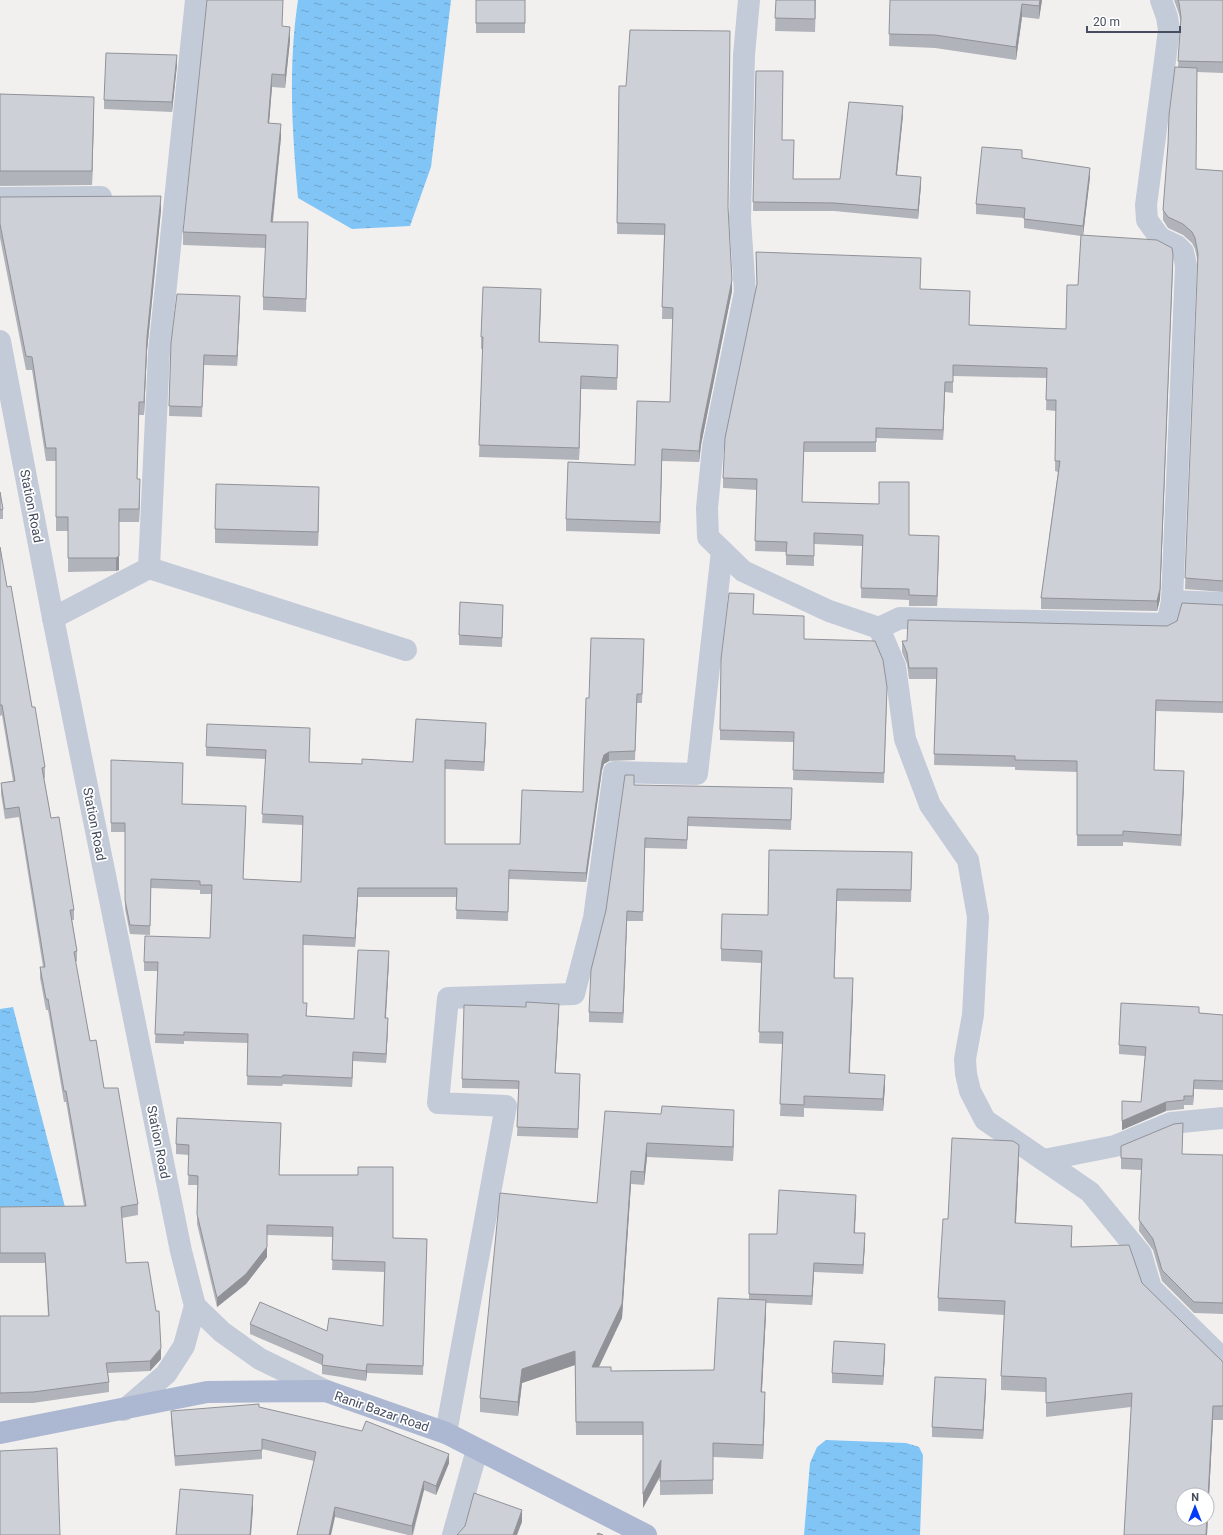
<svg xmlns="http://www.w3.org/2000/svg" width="1223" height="1535" font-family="Roboto,sans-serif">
  <defs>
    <pattern id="water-ripples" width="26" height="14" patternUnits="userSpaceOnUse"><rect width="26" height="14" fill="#81c5f6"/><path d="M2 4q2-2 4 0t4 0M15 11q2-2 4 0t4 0" fill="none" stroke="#6ba2ca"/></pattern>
  </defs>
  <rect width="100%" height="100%" fill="#f2f0ef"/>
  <g fill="url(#water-ripples)">
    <path d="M 298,0 L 451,0 L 431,167 L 410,226 L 352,229 L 298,198 C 292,132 288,66 298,0 Z"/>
    <polygon points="13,1007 65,1207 0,1207 0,1009"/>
    <polygon points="826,1440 906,1443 919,1447 923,1455 920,1535 804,1535 810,1463 817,1447"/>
  </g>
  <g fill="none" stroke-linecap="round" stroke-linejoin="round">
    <g stroke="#c4cbd8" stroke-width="22">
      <polyline points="749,0 744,55 740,219 745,292 713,447 707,508 708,537 743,571 829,611 879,628 895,666 905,739 930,805 968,860 978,917 973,1015 965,1059 966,1074 970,1091 985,1120 1090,1192 1141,1254 1151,1288 1223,1359"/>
      <polyline points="1161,0 1167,17 1169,30 1146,205 1147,220 1160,238 1177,246 1183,252 1186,265 1172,601"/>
      <polyline points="0,198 101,197"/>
      <polyline points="0,341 53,618 181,1251 195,1306 184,1346 166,1374 124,1410"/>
      <polyline points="149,568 406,650"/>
      <polyline points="53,618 149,568 159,352 196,0"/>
      <polyline points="879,628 900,618 1167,624 1172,601 1223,603"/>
      <polyline points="1044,1160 1115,1146 1171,1123 1223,1118"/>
      <polyline points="195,1306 222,1332 260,1359 326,1391"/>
      <polyline points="446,1433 506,1106 438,1103 448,998 574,994 594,918 614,772 697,774 722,551"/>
      <polyline points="453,1535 477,1450"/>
    </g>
    <polyline stroke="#acb7d1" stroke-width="22" points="0,1433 207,1392 326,1391 446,1433 646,1535"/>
  </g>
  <g fill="#b1b3ba">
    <rect x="476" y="0" width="49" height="33"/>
    <polygon points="776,0 816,0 815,32 775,31"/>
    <polygon points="890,0 1042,0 1039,19 1022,17 1016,60 935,48 889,46"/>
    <polygon points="1174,0 1223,0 1223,73 1197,72 1196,169 1223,171 1223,592 1185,589 1198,263 1195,249 1192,243 1183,235 1168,228 1163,220 1163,210 1178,67 1181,24 1179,14"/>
    <polygon points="283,26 290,40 285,88 272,87 269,123 281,137 273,222 308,235 306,312 263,310 263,297 266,248 183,245 183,232"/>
    <polygon points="177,65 172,112 104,109 104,100"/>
    <polygon points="756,71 782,140 793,179 840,179 903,115 897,175 921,185 918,219 834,211 753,211"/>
    <polygon points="619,86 728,209 732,291 701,445 699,462 662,461 660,534 566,531 566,519 635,465 670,402 673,319 662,319 664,235 617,234"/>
    <polygon points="0,94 94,111 92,185 0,186"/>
    <polygon points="1022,158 1090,177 1083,235 1173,266 1160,599 1157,611 1041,609 1041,598 1058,472 1055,471 1056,411 1046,410 1047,378 953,376 953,393 945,392 943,440 876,438 876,452 804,452 802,502 909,535 939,546 937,606 909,606 909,600 861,598 862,546 814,544 814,566 786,565 786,552 755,551 757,490 723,488 723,478 757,286 756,252 921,268 920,289 970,302 969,325 1066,329 1078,285 1081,236 1024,228 1024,218 976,214 976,204"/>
    <polygon points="0,197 161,210 147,351 144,415 139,415 137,479 140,493 139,522 119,522 119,570 116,571 68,572 68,531 56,531 56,461 46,461 32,370 26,370 0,238"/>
    <polygon points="541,301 539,343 618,357 617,390 581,389 579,460 479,457 483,349 481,349 481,337"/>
    <polygon points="240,305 237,366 204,365 202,417 169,416 171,343"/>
    <polygon points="0,492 3,509 3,519 0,519"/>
    <polygon points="319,501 318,546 215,543 215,529"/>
    <polygon points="0,547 7,587 45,767 45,778 44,778 51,818 74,910 74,920 72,920 77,951 77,961 75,962 90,1041 138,1204 138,1215 122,1218 126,1263 161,1359 150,1371 108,1373 109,1382 109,1392 33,1403 0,1403 0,1316 48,1316 45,1263 0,1263 0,1207 84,1206 66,1102 64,1102 48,1010 46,1010 40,978 40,967 43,967 19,817 5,819 1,794 1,783 13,781 2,715 0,716"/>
    <polygon points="1223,605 1223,713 1156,711 1154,770 1184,782 1181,846 1123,842 1123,846 1077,846 1077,772 1015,770 1015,767 934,765 936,679 909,679 907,664 902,652 902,641 1167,626"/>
    <polygon points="503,614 502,647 459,645 459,635"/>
    <polygon points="754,614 804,625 804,639 887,697 884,783 793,780 794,742 720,740 720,730"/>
    <polygon points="644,648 642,703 637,703 635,760 609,761 604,764 602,770 586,882 509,879 508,921 456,919 457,897 358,897 355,947 303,945 303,1003 307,1016 354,1019 389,960 386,1018 388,1027 386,1063 353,1061 352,1087 283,1084 282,1086 247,1085 248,1043 184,1041 184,1044 155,1043 158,971 144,971 144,962 210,938 212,894 200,894 200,890 151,888 150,935 130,934 125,909 125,832 111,832 111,760 182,804 246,815 243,879 301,882 303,825 262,823 266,759 206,756 206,747 310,737 309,762 362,764 413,762 486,732 484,771 445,769 445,844 520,844 583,792 589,698"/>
    <polygon points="634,785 792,797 791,830 688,826 687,849 645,848 643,921 627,921 623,1023 589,1022 589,1012 606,910"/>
    <polygon points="769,850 912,864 911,902 837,901 834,978 853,990 850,1073 885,1087 883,1111 804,1108 804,1117 780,1116 783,1044 759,1043 761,963 721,961 721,949 768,915"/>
    <polygon points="559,1012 555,1073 580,1083 578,1138 517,1136 519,1089 462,1088 462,1079"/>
    <polygon points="1199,1013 1223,1015 1223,1090 1194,1089 1193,1105 1184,1105 1184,1109 1166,1111 1122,1130 1141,1102 1145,1056 1119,1054 1119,1045"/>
    <polygon points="661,1114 734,1124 733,1161 647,1157 644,1185 631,1184 622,1318 599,1367 611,1371 714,1370 749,1299 749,1234 777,1234 856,1204 855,1233 865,1242 863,1274 814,1272 812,1305 766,1303 766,1314 762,1392 765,1406 763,1459 713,1457 713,1494 660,1495 660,1477 643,1508 643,1435 576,1435 575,1365 522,1383 518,1416 480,1412 480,1398 597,1203"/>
    <polygon points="281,1132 279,1175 393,1238 427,1239 423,1375 367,1373 366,1381 322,1374 322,1365 250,1334 250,1324 327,1331 383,1326 384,1272 332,1270 333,1237 267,1235 267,1257 246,1284 217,1307 197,1224 198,1185 188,1185 189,1155 176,1154 176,1144"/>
    <polygon points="1121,1146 1183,1154 1223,1155 1223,1314 1194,1313 1162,1281 1153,1250 1139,1231 1141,1170 1121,1169"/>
    <polygon points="1019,1159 1016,1223 1072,1240 1072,1247 1142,1283 1223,1362 1223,1420 1213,1420 1207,1535 1124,1535 1131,1407 1046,1417 1046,1392 1001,1390 1001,1376 1004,1315 938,1311 938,1298 948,1219"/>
    <polygon points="885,1353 883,1385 832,1383 832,1373"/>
    <polygon points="986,1389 983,1439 932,1437 932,1427"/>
    <polygon points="259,1407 449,1463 436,1495 424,1490 413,1535 408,1535 335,1517 314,1461 262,1449 262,1459 175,1466 171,1420 171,1411"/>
  </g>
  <g fill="#909297">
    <polygon points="1040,0 1042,0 1039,19 1039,6"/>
    <polygon points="1022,4 1022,17 1016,60 1016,47"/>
    <polygon points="290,27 290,40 285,88 285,75"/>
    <polygon points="177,55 177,65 172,112 172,102"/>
    <polygon points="272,74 272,87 268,136 268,123"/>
    <polygon points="94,97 94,111 92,185 92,171"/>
    <polygon points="903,106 903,115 896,183 896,175"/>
    <polygon points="281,124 281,137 271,235 271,222"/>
    <polygon points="1090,168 1090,177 1083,236 1083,226"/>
    <polygon points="921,177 921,185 918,219 918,210"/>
    <polygon points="161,196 161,210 147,351 144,415 144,402 147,337"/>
    <polygon points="1173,255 1160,599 1157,611 1157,601"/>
    <polygon points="732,280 732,291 701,445 699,462 699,451 701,433"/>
    <polygon points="541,289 541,301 539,355 539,342"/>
    <polygon points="240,296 240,305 237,366 237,356"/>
    <polygon points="581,376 581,389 579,460 579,448"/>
    <polygon points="945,382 945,392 943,440 943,430"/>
    <polygon points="662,449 662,461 660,534 660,522"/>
    <polygon points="140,479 140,493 139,522 139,509"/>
    <polygon points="319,487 319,501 318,546 318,532"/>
    <polygon points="939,536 939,546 937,606 937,596"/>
    <polygon points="119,556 119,570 116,571 116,558"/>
    <polygon points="486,723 486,732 484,771 484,762"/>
    <polygon points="609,752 609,761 604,764 602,770 586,882 586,873 602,761 604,755"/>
    <polygon points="1184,771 1184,782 1181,846 1181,835"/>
    <polygon points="358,888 358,897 355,947 355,938"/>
    <polygon points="837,889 837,901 834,990 834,978"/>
    <polygon points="627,911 627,921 623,1023 623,1013"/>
    <polygon points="389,951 389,960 385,1027 385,1018"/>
    <polygon points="853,978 853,990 849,1085 849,1073"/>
    <polygon points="559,1004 559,1012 555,1082 555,1073"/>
    <polygon points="388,1018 388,1027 386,1063 386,1054"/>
    <polygon points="353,1052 353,1061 352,1087 352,1078"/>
    <polygon points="885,1075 885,1087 883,1111 883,1099"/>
    <polygon points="1194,1080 1194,1089 1193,1105 1193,1096"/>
    <polygon points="1166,1102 1166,1111 1122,1130 1122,1121"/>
    <polygon points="734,1110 734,1124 733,1161 733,1147"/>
    <polygon points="647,1143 647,1157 644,1185 644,1172"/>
    <polygon points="1019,1145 1019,1159 1015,1237 1015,1223"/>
    <polygon points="631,1171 631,1184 622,1318 592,1381 592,1367"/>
    <polygon points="856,1195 856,1204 854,1242 854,1233"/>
    <polygon points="865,1233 865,1242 863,1274 863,1265"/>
    <polygon points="267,1247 267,1257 246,1284 217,1307 217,1298"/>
    <polygon points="814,1263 814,1272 812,1305 812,1296"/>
    <polygon points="766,1300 766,1314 761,1406 761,1392"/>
    <polygon points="885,1344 885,1353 883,1385 883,1376"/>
    <polygon points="161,1348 161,1359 150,1371 150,1361"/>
    <polygon points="575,1351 575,1365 522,1383 518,1416 518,1402 522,1369"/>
    <polygon points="367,1364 367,1373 366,1381 366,1371"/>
    <polygon points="986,1379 986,1389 983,1439 983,1430"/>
    <polygon points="765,1392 765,1406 763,1459 763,1445"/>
    <polygon points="1213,1406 1213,1420 1207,1535 1206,1535"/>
    <polygon points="449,1454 449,1463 436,1495 436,1486"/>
    <polygon points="661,1460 661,1474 643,1508 643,1494"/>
    <polygon points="424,1481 424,1490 412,1535 412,1526"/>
    <polygon points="253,1495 253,1509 251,1535 250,1535"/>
    <polygon points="335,1507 335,1517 331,1535 329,1535"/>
    <polygon points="522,1510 522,1522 517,1535 513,1535"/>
  </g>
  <g fill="#ced0d8" stroke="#909297" fill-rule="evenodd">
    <polygon points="207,0 283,0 282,26 290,27 285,75 272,74 268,123 281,124 271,222 308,222 306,299 263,297 266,235 183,232"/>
    <rect x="476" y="0" width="49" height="23"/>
    <polygon points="776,0 815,0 815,19 775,18"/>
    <polygon points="890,0 1040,0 1039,6 1022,4 1016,47 935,35 889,34"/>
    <polygon points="1178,0 1223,0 1223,62 1178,61 1181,17 1179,3"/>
    <polygon points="630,30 730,31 728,207 732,280 701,433 699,451 662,449 660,522 566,519 568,462 635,465 637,401 670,402 673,308 662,307 665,224 617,223 619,86 626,86"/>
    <polygon points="106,53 177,55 172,102 104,100"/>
    <polygon points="1175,67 1197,68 1196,169 1223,171 1223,581 1185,578 1198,254 1195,238 1192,232 1183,224 1168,217 1163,210 1168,144 1169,115"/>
    <polygon points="756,71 783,71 782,140 794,140 793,179 840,179 849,102 903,106 896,175 921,177 918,210 834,203 753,202"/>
    <polygon points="0,94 94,97 92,171 0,171"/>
    <polygon points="982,147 1022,150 1022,158 1090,168 1083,226 1024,219 1025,208 976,204"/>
    <polygon points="161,196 147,337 144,402 139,402 137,479 140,479 139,509 119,509 119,556 116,558 68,558 68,517 56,517 56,448 46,448 32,357 26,356 0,224 0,197"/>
    <polygon points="1081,235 1157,240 1172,248 1173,255 1160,589 1157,601 1041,598 1060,461 1055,461 1056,400 1046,400 1047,368 953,365 953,382 945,382 943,430 876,428 876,442 804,442 802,502 879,504 879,482 909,482 909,535 939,536 937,596 909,595 909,589 861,588 863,535 814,533 814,556 786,555 787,542 755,541 757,479 723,478 725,438 757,284 756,252 921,258 920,289 970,291 969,325 1066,329 1067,285 1078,285"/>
    <polygon points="483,287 541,289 539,342 618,345 617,378 581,376 579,448 479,445 483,337 481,337"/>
    <polygon points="177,294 240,296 237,356 204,355 202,407 169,406 171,343"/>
    <polygon points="216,484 319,487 318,532 215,529"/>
    <polygon points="0,492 3,509 0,510"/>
    <polygon points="0,547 7,587 11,586 32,707 35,707 45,767 42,768 51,818 59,817 74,910 70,910 77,951 74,952 90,1041 96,1040 104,1088 118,1088 138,1204 121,1207 126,1263 148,1262 156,1311 159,1311 161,1348 150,1361 106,1363 109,1382 33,1392 0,1393 0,1316 49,1316 45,1253 0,1253 0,1207 86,1206 66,1091 64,1091 48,999 46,999 40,967 45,967 19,807 5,809 1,783 15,781 2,705 0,705"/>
    <polygon points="729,593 754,594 753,614 804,616 804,639 875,641 883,660 887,687 884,773 793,770 794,732 720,730 721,659"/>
    <polygon points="460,602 503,605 502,638 459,635"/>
    <polygon points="1182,603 1223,605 1223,702 1156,700 1154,770 1184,771 1181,835 1123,831 1123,835 1077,835 1077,761 1015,760 1015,756 934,754 937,668 909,668 907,653 902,641 907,641 908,620 1167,626 1177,621"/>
    <polygon points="591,638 644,639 642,694 637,694 635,751 609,752 604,755 602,761 586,873 509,870 508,912 456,910 457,888 358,888 355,938 303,935 303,1003 307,1003 306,1016 354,1019 358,950 389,951 385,1018 388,1018 386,1054 353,1052 352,1078 283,1075 282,1077 247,1076 248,1034 184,1032 184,1035 155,1034 158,962 144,962 145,936 210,938 212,885 200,885 200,881 151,879 150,926 130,925 125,900 125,823 111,823 111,760 183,763 182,804 246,806 243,879 301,882 303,816 262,814 266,750 206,747 207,724 310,728 309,762 362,764 362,759 413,762 416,719 486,723 484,762 445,760 445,844 520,844 522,790 583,792 586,698 589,698"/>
    <polygon points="625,775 634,775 634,785 792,788 791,820 688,817 687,840 645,838 643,912 627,911 623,1013 589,1012 591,970 606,910"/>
    <polygon points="769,850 912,852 911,890 837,889 834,978 853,978 849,1073 885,1075 883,1099 804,1096 804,1105 780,1104 783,1032 759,1032 762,951 721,949 722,914 768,915"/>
    <polygon points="526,1002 559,1004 555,1073 580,1074 578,1129 517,1127 519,1081 462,1079 464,1005 526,1007"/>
    <polygon points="1121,1003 1199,1007 1199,1013 1223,1015 1223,1081 1194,1080 1193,1096 1184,1096 1184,1100 1166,1102 1122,1121 1122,1101 1141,1102 1146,1047 1119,1045"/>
    <polygon points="662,1106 734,1110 733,1147 647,1143 644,1172 631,1171 622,1304 592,1367 611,1367 611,1371 714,1370 718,1298 766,1300 761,1392 765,1392 763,1445 713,1443 713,1480 660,1481 661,1460 643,1494 643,1422 576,1422 575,1351 522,1369 518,1402 480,1398 500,1193 597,1203 605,1111 661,1114"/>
    <polygon points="177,1118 281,1123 279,1175 358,1175 358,1167 393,1167 393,1238 427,1239 423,1366 367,1364 366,1371 322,1365 323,1355 250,1324 260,1302 327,1331 329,1318 383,1326 385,1262 332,1260 333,1227 267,1225 267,1247 246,1274 217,1298 197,1214 198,1176 188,1175 189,1145 176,1144"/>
    <polygon points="1183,1123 1182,1154 1223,1155 1223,1303 1194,1302 1162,1270 1153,1239 1139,1220 1142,1159 1121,1158 1121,1146 1174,1124"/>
    <path d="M 952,1138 L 1013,1141 L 1019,1145 L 1015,1223 L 1072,1226 L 1071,1247 L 1129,1245 L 1142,1283 L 1223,1362 L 1223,1406 L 1213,1406 L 1206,1535 L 1124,1535 L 1132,1393 L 1046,1403 L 1046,1378 L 1001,1376 L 1005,1301 L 938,1298 L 943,1219 L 948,1219 ZM 1183,1495 L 1207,1495 L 1207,1519 L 1183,1519 Z"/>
    <polygon points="779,1190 856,1195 854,1233 865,1233 863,1265 814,1263 812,1296 749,1294 749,1234 777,1234"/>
    <polygon points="834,1341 885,1344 883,1376 832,1373"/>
    <polygon points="935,1377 986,1379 983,1430 932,1427"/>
    <polygon points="259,1404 259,1407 362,1431 366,1421 449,1454 436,1486 424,1481 412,1526 335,1507 329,1535 297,1535 316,1452 262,1439 262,1450 175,1456 171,1411"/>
    <polygon points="57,1448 60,1535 0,1535 0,1451"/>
    <polygon points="180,1489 253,1495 250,1535 176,1535"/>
    <polygon points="474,1493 522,1510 513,1535 457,1535 465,1526"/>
    <polygon points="598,1533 603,1535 597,1535"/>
  </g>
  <g text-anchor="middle" stroke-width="3.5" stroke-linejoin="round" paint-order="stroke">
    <g font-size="13" fill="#454d5f" stroke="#fff">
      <text transform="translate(32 506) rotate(79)" y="5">Station Road</text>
      <text transform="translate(95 824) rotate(79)" y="5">Station Road</text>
      <text transform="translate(159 1142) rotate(79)" y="5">Station Road</text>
      <text transform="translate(382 1411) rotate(19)" y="5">Ranir Bazar Road</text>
    </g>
  </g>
  <g transform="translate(1195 1507)"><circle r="19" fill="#ffffff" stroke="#b5b8bf"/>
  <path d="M0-3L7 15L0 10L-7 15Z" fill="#043af8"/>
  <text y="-6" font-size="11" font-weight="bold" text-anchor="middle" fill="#454d5f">N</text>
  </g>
  <path d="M1087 26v6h93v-6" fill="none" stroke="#454d5f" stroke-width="2"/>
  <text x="1093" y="26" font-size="12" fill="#454d5f" stroke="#ffffff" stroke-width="3" paint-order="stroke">20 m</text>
</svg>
